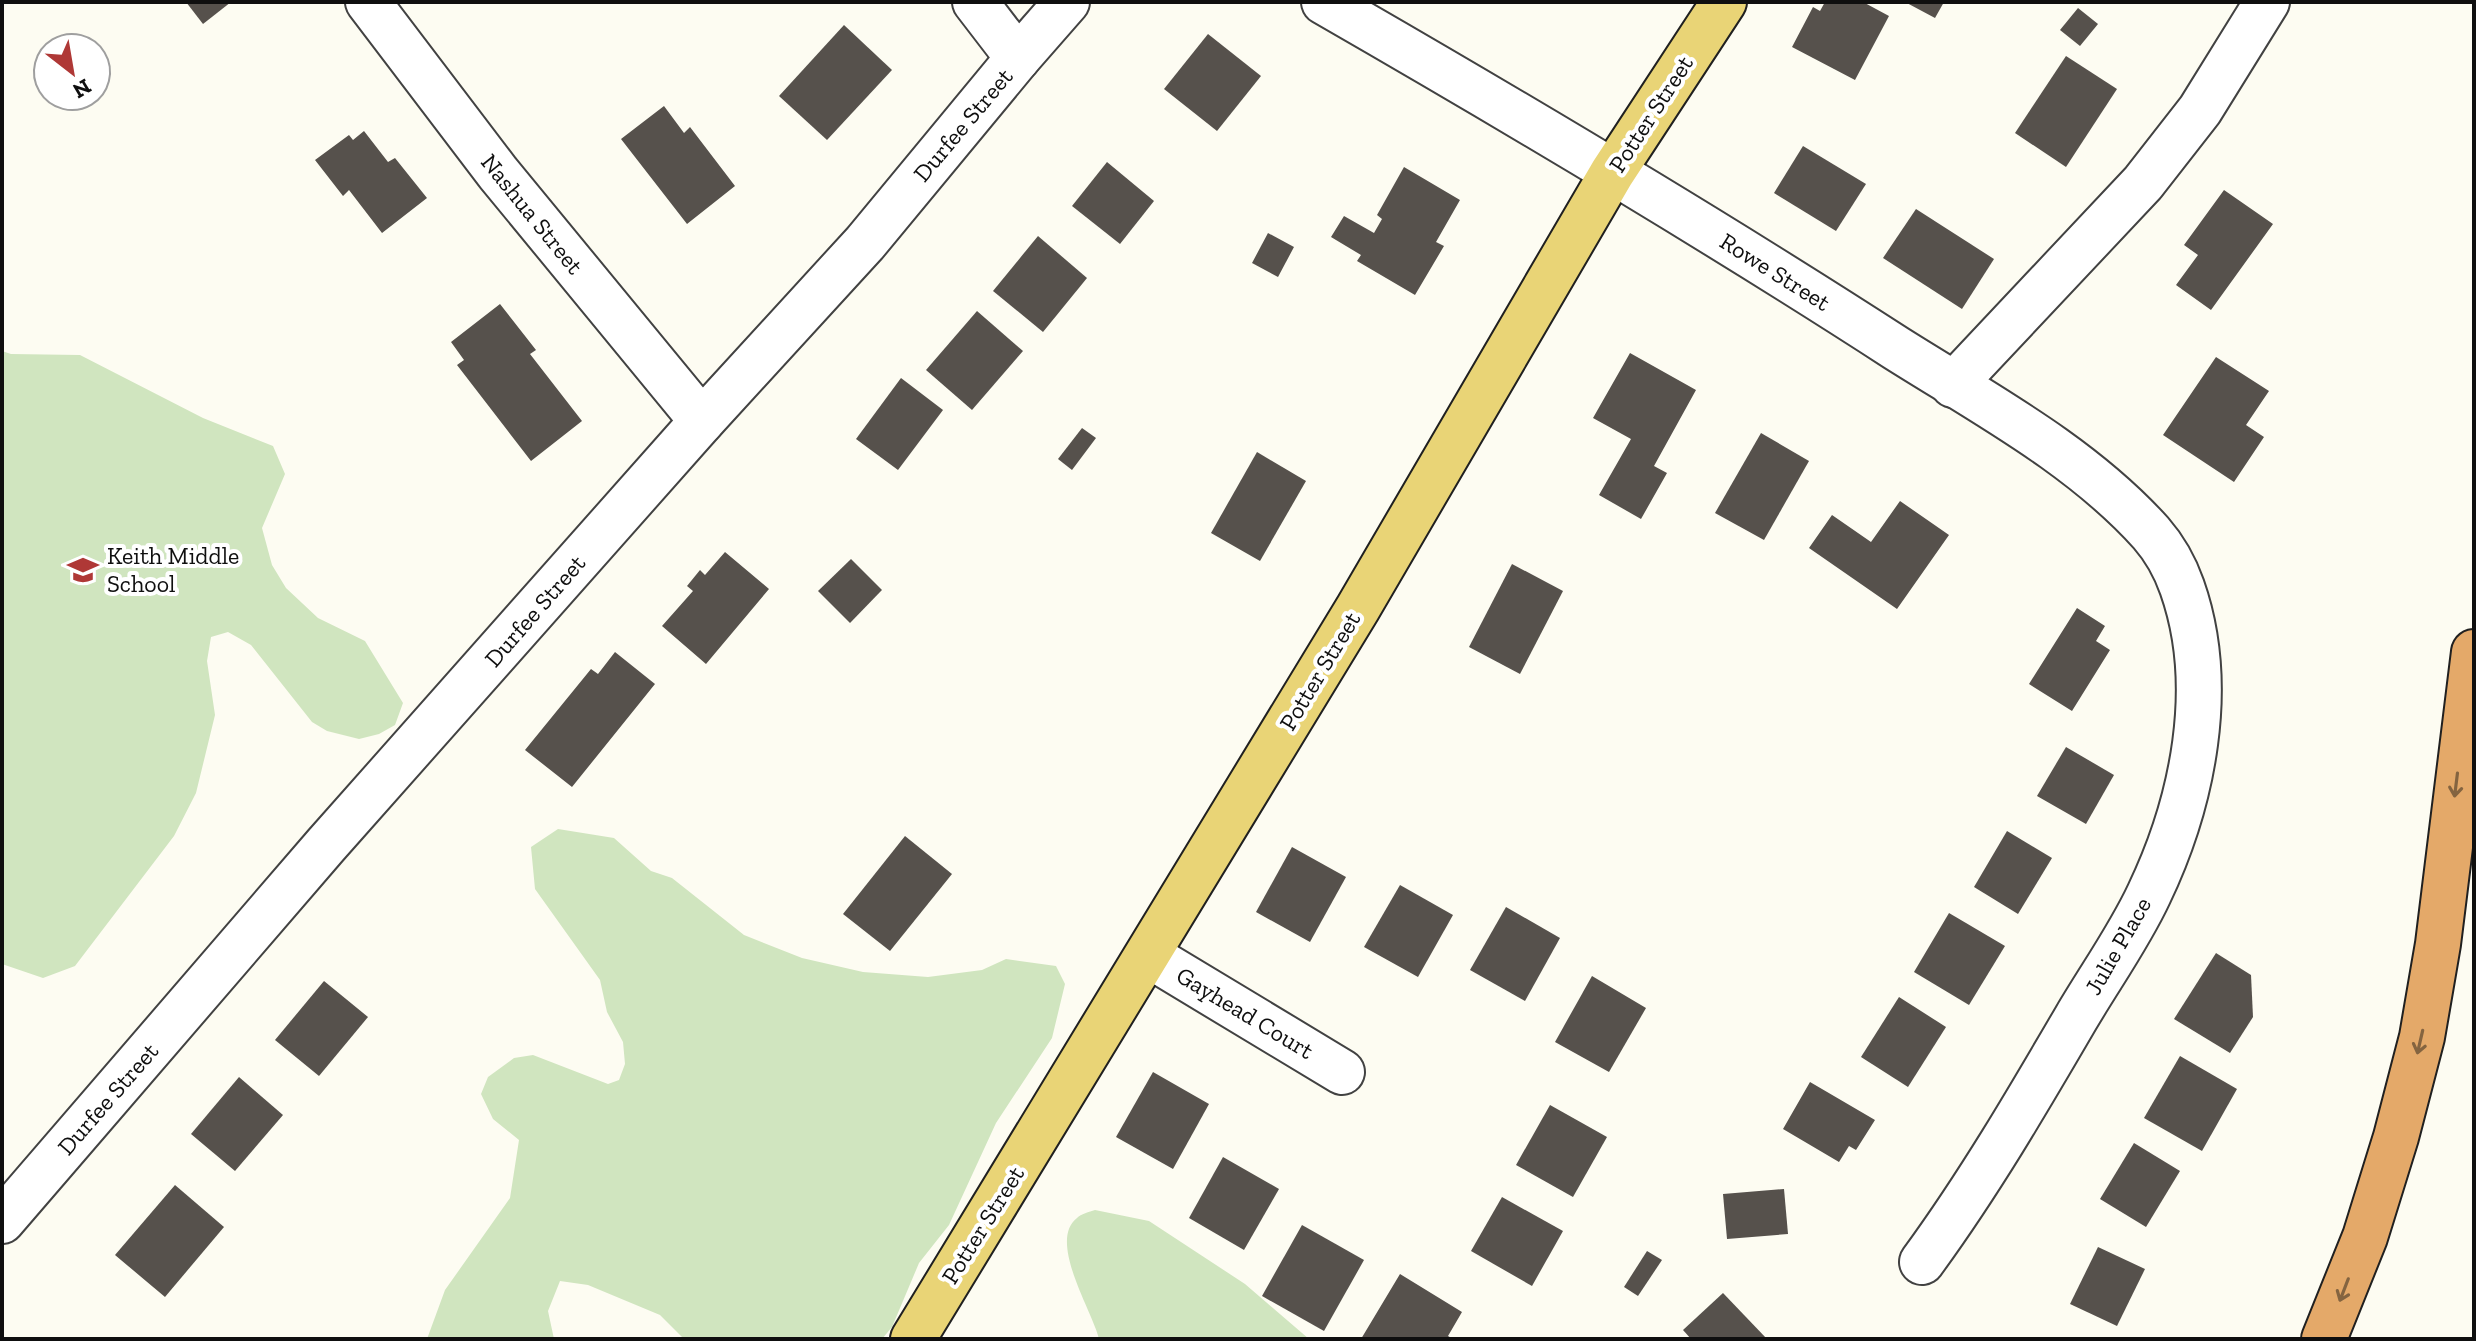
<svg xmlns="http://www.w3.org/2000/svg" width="2476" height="1341" font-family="'Zilla Slab',serif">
  <rect width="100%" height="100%" fill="#fdfcf2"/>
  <g fill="#d0e5bf">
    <polygon points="2,351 11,354 80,355 203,418 273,446 285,474 262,528 272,565 286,588 318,618 365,641 403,703 395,725 379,734 359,739 327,731 312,722 251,645 228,632 211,637 207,661 215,715 196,793 174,836 75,966 43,978 2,964"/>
    <polygon points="558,829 614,838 651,871 672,878 744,935 802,958 863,972 928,977 982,970 1006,959 1056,966 1065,984 1052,1038 996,1123 949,1225 919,1263 892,1327 882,1339 684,1339 660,1315 588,1285 560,1281 548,1311 554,1339 427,1339 445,1290 510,1198 519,1140 493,1119 481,1094 488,1077 514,1058 533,1055 608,1084 619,1080 625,1064 623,1042 607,1012 600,980 535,889 531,847"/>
    <path d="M 1095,1210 L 1149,1221 L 1245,1284 L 1309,1339 L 1099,1339 C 1093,1312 1047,1241 1077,1218 C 1081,1214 1089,1212 1095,1210 Z"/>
  </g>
  <g fill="#56514c">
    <polygon points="186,2 231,2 203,24"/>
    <polygon points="1825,2 1863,2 1889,16 1855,80 1792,47 1813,7 1820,11"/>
    <polygon points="1905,2 1944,2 1935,18"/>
    <polygon points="2078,8 2098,24 2080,46 2060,30"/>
    <polygon points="844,25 892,70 827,140 779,96"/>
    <polygon points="1208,34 1261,76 1217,131 1164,89"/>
    <polygon points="2066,56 2117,89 2066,167 2015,133"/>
    <polygon points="664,106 684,133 690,127 735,186 687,224 621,139"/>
    <polygon points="364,131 388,162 395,158 427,198 382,233 349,190 343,196 315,160 349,135 353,140"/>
    <polygon points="1803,146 1866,184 1836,231 1774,193"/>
    <polygon points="1107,162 1154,201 1120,244 1072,206"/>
    <polygon points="1404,167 1460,200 1436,242 1444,246 1415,295 1357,261 1361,255 1331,237 1344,216 1374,233 1382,219 1377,215"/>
    <polygon points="2224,190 2273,224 2211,310 2176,285 2198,255 2184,245"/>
    <polygon points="1916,209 1994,259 1962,309 1883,258"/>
    <polygon points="1268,233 1294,247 1278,277 1252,263"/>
    <polygon points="1038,236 1087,278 1043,332 993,291"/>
    <polygon points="500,304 536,350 530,354 582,421 531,461 457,365 464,360 451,342"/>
    <polygon points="977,311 1023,351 972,410 926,370"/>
    <polygon points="1630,353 1696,390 1654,466 1667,473 1641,519 1599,495 1631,439 1593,418"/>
    <polygon points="2216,357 2269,391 2246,425 2264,437 2234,482 2163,435"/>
    <polygon points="901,378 943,410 898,470 856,439"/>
    <polygon points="1082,428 1096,438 1072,470 1058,459"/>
    <polygon points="1761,433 1809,461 1764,540 1715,513"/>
    <polygon points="1257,452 1306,481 1260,561 1211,533"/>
    <polygon points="1900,501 1949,535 1897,609 1809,548 1832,515 1871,542"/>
    <polygon points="725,552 769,589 706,664 662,626 693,591 687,586 700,570 705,575"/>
    <polygon points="851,559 882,590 850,623 818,591"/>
    <polygon points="1512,564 1563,591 1520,674 1469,647"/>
    <polygon points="2077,608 2105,626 2096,641 2110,650 2072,711 2029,684"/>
    <polygon points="615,652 655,684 572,787 525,750 591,669 598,674"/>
    <polygon points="2066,747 2114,775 2086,824 2037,796"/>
    <polygon points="2007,831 2052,858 2018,914 1974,887"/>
    <polygon points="905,836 952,874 890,951 843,914"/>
    <polygon points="1292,847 1346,877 1310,942 1256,912"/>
    <polygon points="1400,885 1453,915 1418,977 1364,947"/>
    <polygon points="1506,907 1560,938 1525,1001 1470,970"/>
    <polygon points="1949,913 2005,946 1969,1005 1914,972"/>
    <polygon points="2216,953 2251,975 2253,1017 2230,1053 2174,1019"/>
    <polygon points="1592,976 1646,1008 1609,1072 1555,1042"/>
    <polygon points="324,981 368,1017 319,1076 275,1040"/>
    <polygon points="1899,997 1946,1027 1908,1087 1861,1057"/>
    <polygon points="2180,1056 2237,1089 2202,1151 2144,1118"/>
    <polygon points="1153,1072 1209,1104 1173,1169 1116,1137"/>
    <polygon points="239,1077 283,1115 235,1171 191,1134"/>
    <polygon points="1810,1082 1875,1120 1856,1150 1849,1146 1839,1162 1783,1129"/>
    <polygon points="1550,1105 1607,1137 1573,1197 1516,1165"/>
    <polygon points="2134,1143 2180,1171 2146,1227 2100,1199"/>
    <polygon points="1223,1157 1279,1189 1244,1250 1189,1218"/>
    <polygon points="175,1185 224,1227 165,1297 115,1255"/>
    <polygon points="1784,1189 1788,1234 1727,1239 1723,1194"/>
    <polygon points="1502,1197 1563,1231 1532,1286 1471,1251"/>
    <polygon points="1302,1225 1364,1260 1324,1331 1262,1296"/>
    <polygon points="2098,1247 2145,1269 2117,1326 2070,1304"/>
    <polygon points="1647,1251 1662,1260 1638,1296 1624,1287"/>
    <polygon points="1400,1274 1462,1312 1448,1336 1453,1339 1361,1339"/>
    <polygon points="1723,1293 1767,1339 1691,1339 1683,1330"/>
  </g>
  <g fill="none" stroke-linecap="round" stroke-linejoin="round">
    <defs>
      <g id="minor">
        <polyline points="368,2 498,173 702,421"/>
        <polyline points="975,2 1018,58"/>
        <path d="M 1324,2 C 1517,113 1709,227 1896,348 C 1983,403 2081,455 2151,533 C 2165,549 2175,567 2182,587 C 2217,686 2193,802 2149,894 C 2129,937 2100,977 2076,1018 C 2027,1102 1979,1184 1922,1262"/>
        <polyline points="1953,385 2143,183 2200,110 2267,2"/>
        <polyline points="1148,955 1342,1072"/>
        <polyline points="2,1221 326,845 702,421 865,243 1018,58 1067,2"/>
      </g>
      <polyline id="major" points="913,1339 1358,608 1612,173 1724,2"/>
      <polyline id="highway" points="2324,1339 2365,1237 2396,1137 2422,1037 2438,944 2474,652"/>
    </defs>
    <use href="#minor" stroke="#424242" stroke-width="48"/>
    <use href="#major" stroke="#202020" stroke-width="48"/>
    <use href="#highway" stroke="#202020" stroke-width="48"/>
    <use href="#minor" stroke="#fff" stroke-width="44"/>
    <use href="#major" stroke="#e9d476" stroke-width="44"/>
    <use href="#highway" stroke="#e4a969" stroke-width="44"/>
  </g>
  <defs><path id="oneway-shaft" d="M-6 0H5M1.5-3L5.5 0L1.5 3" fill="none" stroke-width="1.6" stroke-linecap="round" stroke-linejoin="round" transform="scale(2)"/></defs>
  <g stroke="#846440">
    <use href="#oneway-shaft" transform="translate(2456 785) rotate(97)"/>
    <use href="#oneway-shaft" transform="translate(2420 1042) rotate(103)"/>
    <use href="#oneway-shaft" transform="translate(2344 1290) rotate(111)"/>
  </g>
  <defs>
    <symbol id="school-bare" viewBox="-9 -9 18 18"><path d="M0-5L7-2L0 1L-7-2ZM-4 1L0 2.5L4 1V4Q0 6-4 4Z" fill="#af3836" stroke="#fff" stroke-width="2.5" paint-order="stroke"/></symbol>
  </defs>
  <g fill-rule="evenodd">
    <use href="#school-bare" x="61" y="548" width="44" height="44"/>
  </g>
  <g text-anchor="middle" stroke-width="8" stroke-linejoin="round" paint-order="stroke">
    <g font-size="24" fill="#0f0f0f" stroke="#fff">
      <text transform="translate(1651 114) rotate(-57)" y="8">Potter Street</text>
      <text transform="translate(963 125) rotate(-50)" y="8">Durfee Street</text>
      <text transform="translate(532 214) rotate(51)" y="8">Nashua Street</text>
      <text transform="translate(1775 272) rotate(32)" y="8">Rowe Street</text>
      <text transform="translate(535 611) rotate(-49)" y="8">Durfee Street</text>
      <text transform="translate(1320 671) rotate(-59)" y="8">Potter Street</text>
      <text transform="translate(2118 946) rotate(-60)" y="8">Julie Place</text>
      <text transform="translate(1245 1013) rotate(31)" y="8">Gayhead Court</text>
      <text transform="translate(108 1099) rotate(-49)" y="8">Durfee Street</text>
      <text transform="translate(983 1225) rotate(-58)" y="8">Potter Street</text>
    </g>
    <g font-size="24" fill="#0f0f0f" stroke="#fff" text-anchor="start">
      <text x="107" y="564">Keith Middle<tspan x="107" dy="28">School</tspan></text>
    </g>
  </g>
  <rect width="2476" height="1341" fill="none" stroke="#0f0f0f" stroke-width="8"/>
  <g transform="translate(72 72) rotate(149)"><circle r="38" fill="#ffffff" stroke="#9f9f9f" stroke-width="2"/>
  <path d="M0-6L14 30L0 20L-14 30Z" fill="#af3836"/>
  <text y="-12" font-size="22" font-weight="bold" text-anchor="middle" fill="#0f0f0f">N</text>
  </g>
</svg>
